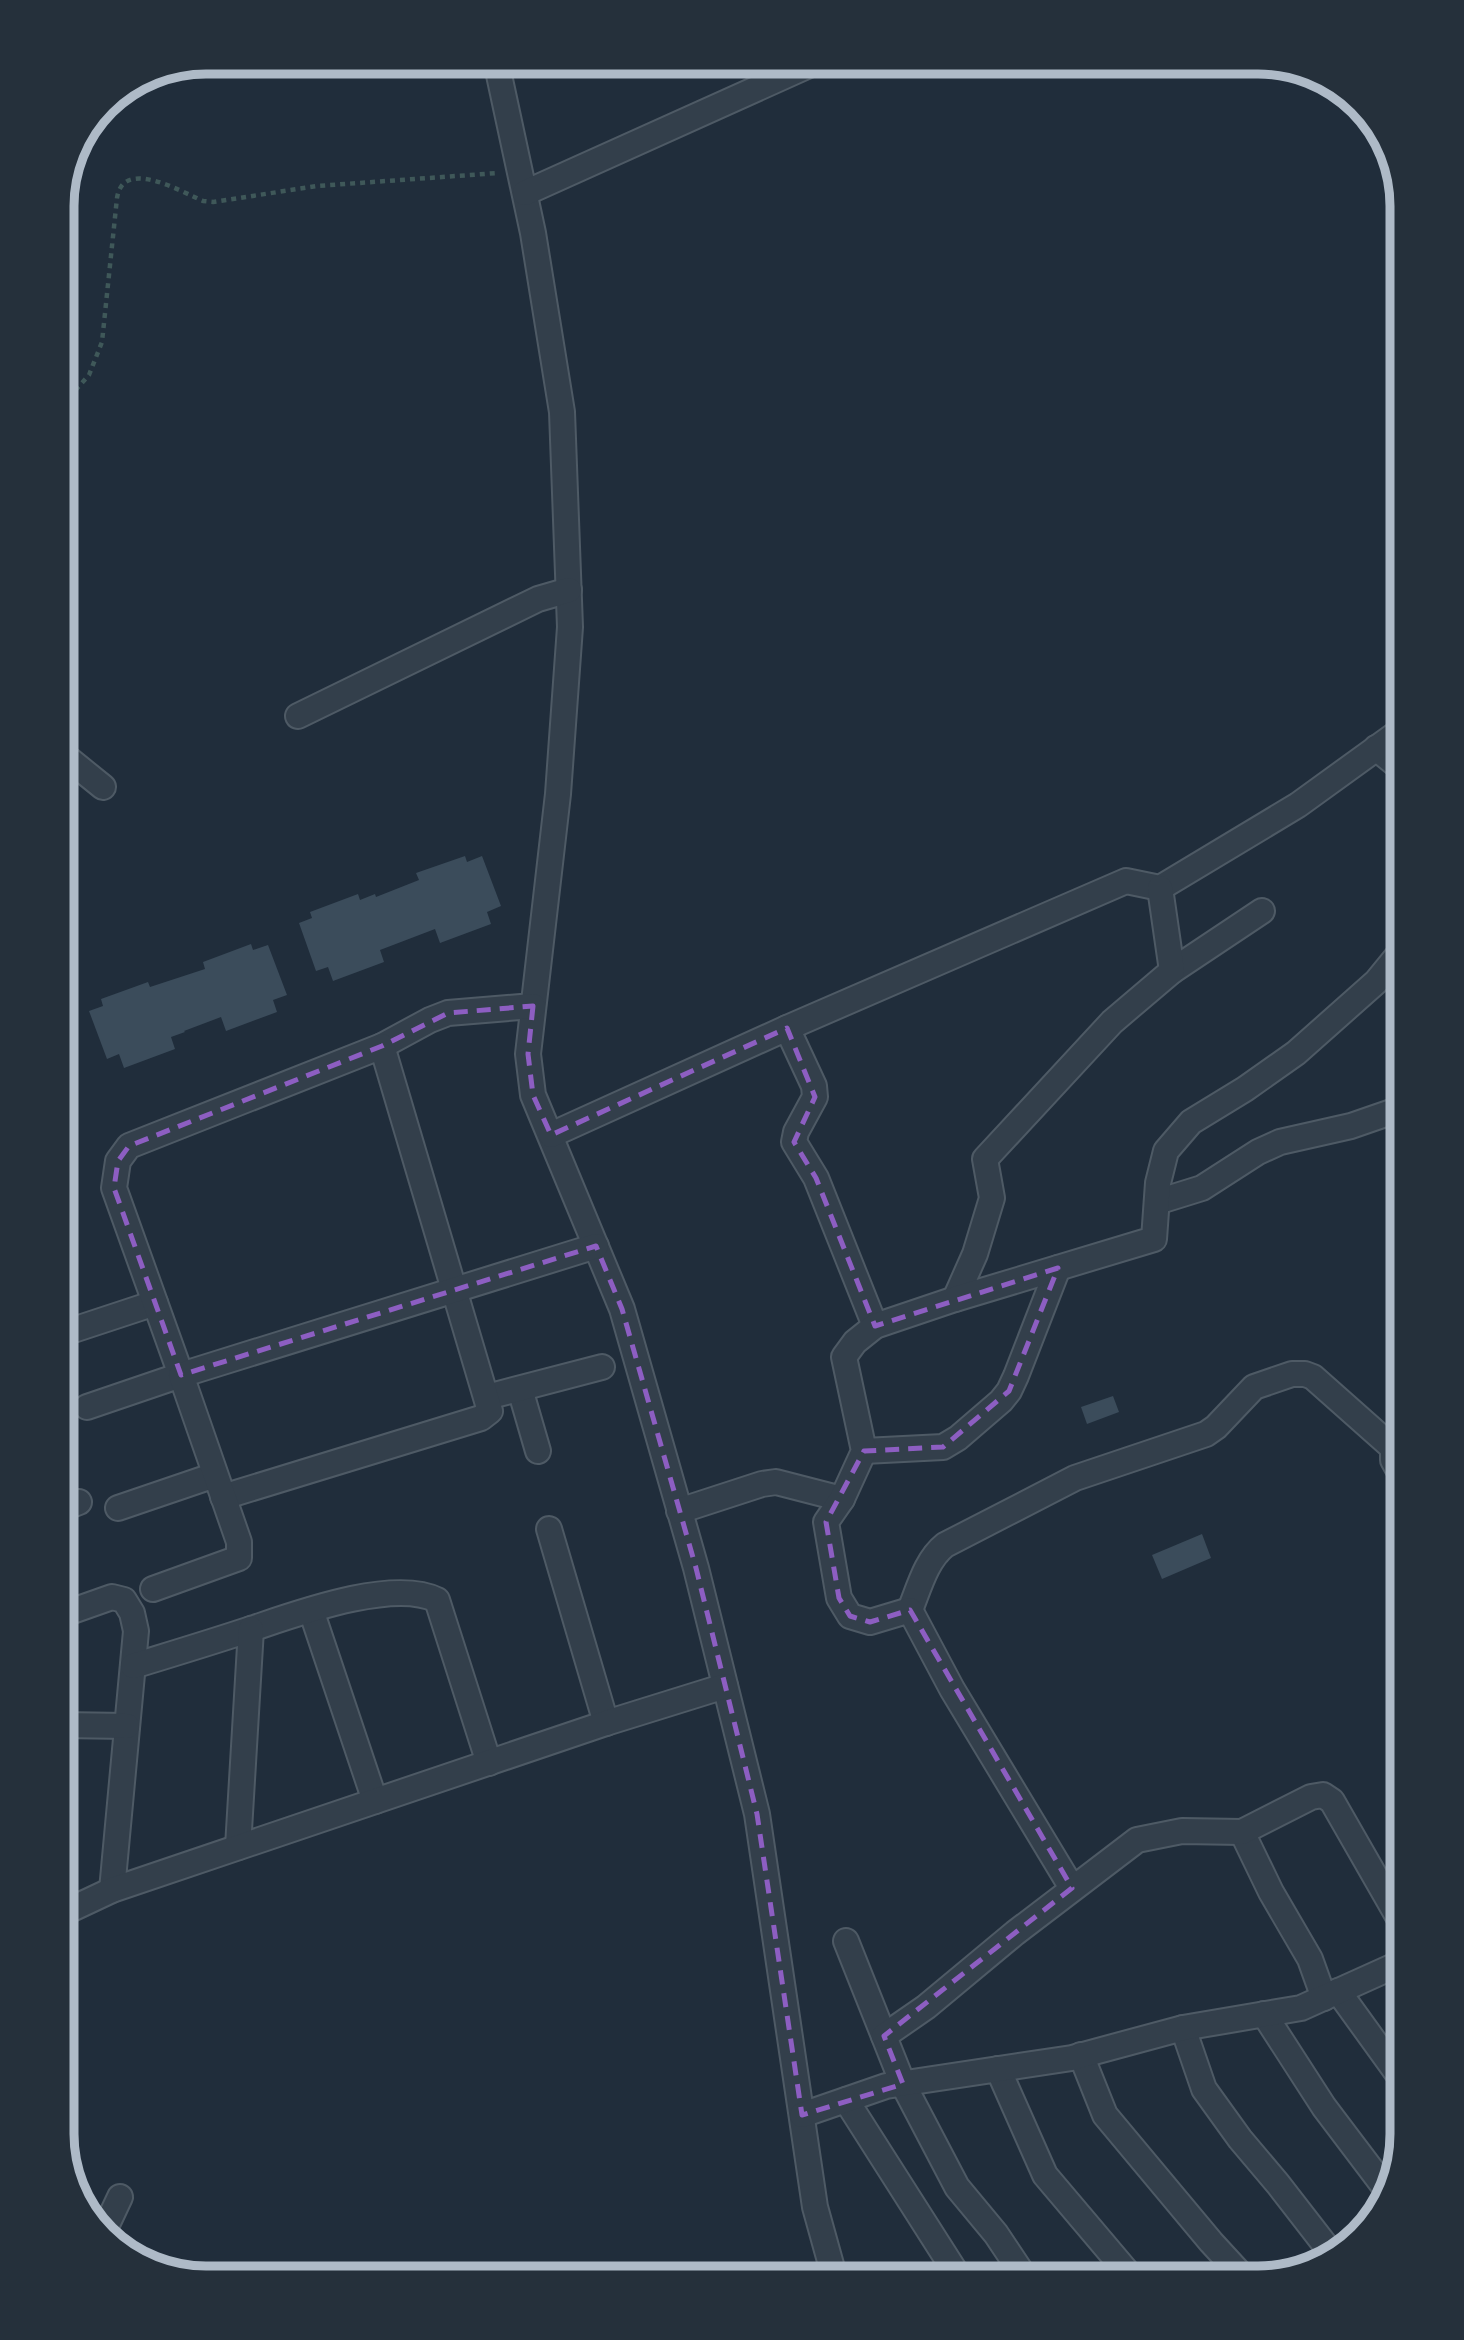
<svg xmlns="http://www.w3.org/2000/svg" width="1464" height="2340" font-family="'DejaVu Sans',sans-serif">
  <rect width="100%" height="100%" fill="#202d3b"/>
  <g fill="#3b4c5b">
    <polygon points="465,856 467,862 482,856 501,906 487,912 491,924 440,943 435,929 380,950 384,962 333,981 328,967 316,971 299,923 312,918 310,912 358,894 360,900 375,894 376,897 419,880 416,873"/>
    <polygon points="251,944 253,950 268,945 287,995 273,1000 277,1012 226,1031 221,1017 184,1031 185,1032 171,1037 175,1049 124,1068 119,1054 107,1059 89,1011 103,1006 101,999 148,982 150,987 205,969 203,962"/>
    <polygon points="1113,1396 1119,1412 1087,1424 1081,1407"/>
    <polygon points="1202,1534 1211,1558 1162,1579 1152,1555"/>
  </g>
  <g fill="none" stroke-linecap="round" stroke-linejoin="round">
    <defs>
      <g id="minor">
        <polyline points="496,61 533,233 562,412 570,627 558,794 528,1054 533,1095 622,1309 696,1568 757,1814 815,2207 835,2279"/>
        <polyline points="525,193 818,61"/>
        <polyline points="298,716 538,599 569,590"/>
        <polyline points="1376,748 1403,770"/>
        <polyline points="61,753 103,787"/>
        <polyline points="1172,971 1262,911"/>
        <polyline points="787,1028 814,1086 815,1097 796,1132 794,1142 816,1178 875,1326"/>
        <polyline points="382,1046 430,1020 448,1013 533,1006"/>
        <polyline points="551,1135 787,1028 1126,881 1160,888 1298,805 1403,729"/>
        <polyline points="1157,1202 1202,1188 1258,1152 1280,1142 1351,1126 1403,1108"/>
        <polyline points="955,1299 975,1254 992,1198 985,1159 1112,1022 1172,971 1160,888"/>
        <polyline points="61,1334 155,1303"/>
        <polyline points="520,1389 538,1451"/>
        <polyline points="487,1397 602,1367"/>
        <polyline points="87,1407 181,1375 114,1188 118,1161 129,1146 382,1046 490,1411 481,1418 223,1497"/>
        <polyline points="864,1451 943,1447 958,1438 1001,1401 1009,1391 1016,1376 1058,1268"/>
        <polyline points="1403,1478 1393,1460 1393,1448 1403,1443"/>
        <polyline points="118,1508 215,1475"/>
        <polyline points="61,1509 79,1502"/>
        <polyline points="679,1511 762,1484 776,1482 842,1499"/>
        <polyline points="549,1529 606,1723"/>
        <polyline points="153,1589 239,1558 239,1542 181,1375 596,1246"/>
        <polyline points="311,1610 375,1801"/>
        <path d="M 910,1610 C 919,1588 926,1560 945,1545 L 1075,1478 L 1206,1434 L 1216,1427 L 1254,1387 L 1292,1374 L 1305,1374 L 1313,1377 L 1393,1448"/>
        <polyline points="61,1615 112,1597 124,1600 132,1613 136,1631 112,1890"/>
        <path d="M 133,1666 C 172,1654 212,1642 251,1629 C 296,1614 393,1578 437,1600 L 489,1763"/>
        <polyline points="61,1725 127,1726"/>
        <polyline points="1242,1832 1271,1892 1310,1959 1324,1998"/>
        <polyline points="238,1847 251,1629"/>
        <polyline points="1072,1888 952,1689 910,1610 870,1622 850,1616 839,1598 826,1522 842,1499 864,1451 844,1357 855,1342 875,1326 955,1299 1154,1239 1158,1183 1166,1151 1191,1122 1245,1089 1296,1053 1376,982 1403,949"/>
        <polyline points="61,1914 112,1890 606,1723 725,1686"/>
        <polyline points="846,1941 903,2084 957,2187 996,2234 1026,2279"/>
        <polyline points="1338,1991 1403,2081"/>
        <polyline points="1264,2014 1324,2107 1386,2189"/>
        <polyline points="1183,2028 1204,2089 1240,2139 1278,2184 1333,2255"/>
        <polyline points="884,2036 926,2007 1015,1933 1137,1840 1182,1831 1242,1832 1311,1797 1323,1795 1332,1801 1403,1925"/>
        <polyline points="1081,2055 1105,2115 1211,2242 1245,2279"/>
        <polyline points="998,2069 1045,2175 1133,2279"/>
        <polyline points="846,2100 960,2279"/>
        <polyline points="802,2115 886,2086 1072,2058 1183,2028 1301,2008 1403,1962"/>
        <polyline points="104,2231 120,2197"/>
      </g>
    </defs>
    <use href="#minor" stroke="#4e5a65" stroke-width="28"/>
    <path stroke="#3f5859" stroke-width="4.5" stroke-dasharray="5 5" stroke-linecap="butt" d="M 62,405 L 89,375 L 102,342 L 117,198 C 123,157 182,192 203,201 L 213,202 L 317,186 L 498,173"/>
    <use href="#minor" stroke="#333f4b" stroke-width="24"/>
  </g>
  <path fill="none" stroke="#8d5ec2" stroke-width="5" stroke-dasharray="14 9" stroke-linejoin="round" d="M 533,1006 L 528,1054 L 533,1095 L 551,1135 L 787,1028 L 815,1097 L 794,1142 L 816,1178 L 875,1326 L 1058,1268 L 1009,1391 L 943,1447 L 864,1451 L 826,1522 L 839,1598 L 850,1616 L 870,1622 L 910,1610 L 1072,1888 L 884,2036 L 903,2084 L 802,2115 L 757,1814 L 696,1568 L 622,1309 L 596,1246 L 181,1375 L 114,1188 L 118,1161 L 129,1146 L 382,1046 L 448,1013 Z"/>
  <path d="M0 0H1464V2340H0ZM206 74H1258A132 132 0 0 1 1390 206V2134A132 132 0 0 1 1258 2266H206A132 132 0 0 1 74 2134V206A132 132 0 0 1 206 74Z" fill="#25303b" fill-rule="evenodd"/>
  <path fill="none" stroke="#aebac7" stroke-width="9" d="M206 74H1258A132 132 0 0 1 1390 206V2134A132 132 0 0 1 1258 2266H206A132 132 0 0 1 74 2134V206A132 132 0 0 1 206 74Z"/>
</svg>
